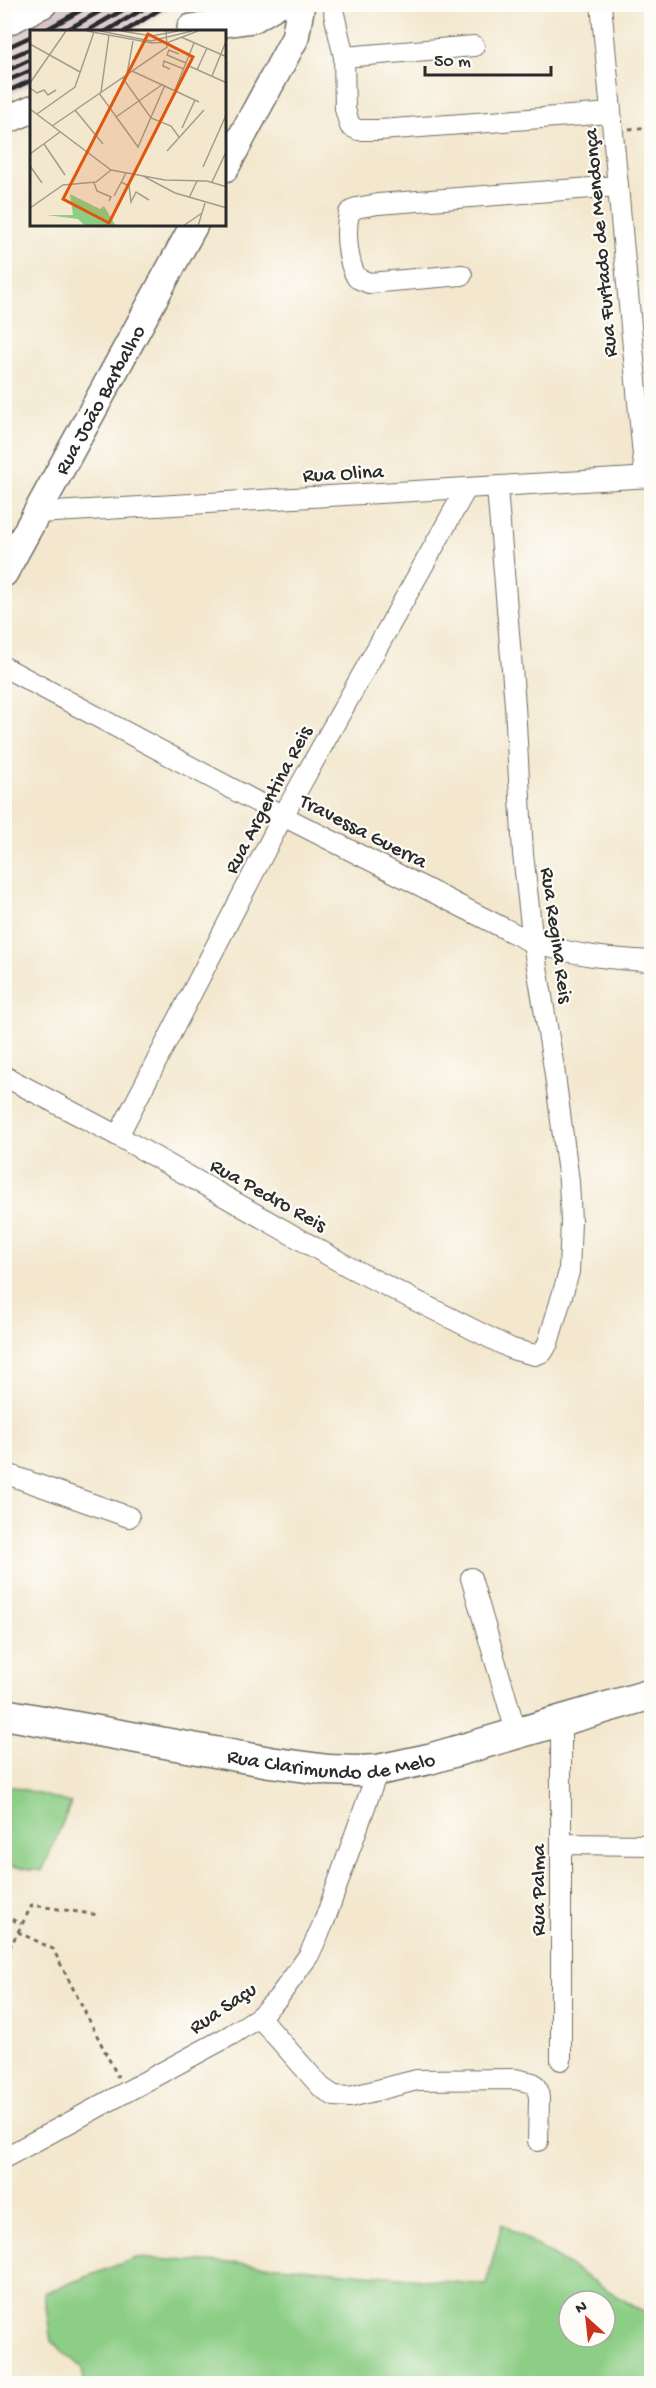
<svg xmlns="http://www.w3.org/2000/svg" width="656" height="2388" font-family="'Gochi Hand',sans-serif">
  <rect width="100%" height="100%" fill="#fdfcf7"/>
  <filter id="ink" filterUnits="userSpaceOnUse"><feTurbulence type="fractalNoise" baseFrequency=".0167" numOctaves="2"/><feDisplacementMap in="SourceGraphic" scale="12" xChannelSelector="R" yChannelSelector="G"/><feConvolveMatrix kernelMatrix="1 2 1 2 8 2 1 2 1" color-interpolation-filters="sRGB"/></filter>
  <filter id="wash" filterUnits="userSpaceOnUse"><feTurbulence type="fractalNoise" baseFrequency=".008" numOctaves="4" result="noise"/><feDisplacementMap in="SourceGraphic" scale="24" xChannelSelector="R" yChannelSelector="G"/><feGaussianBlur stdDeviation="1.35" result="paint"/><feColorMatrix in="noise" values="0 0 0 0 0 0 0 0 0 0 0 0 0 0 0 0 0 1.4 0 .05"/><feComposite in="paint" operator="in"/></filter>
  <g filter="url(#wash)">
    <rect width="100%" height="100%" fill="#f3e7ce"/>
    <polygon fill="#d2bec4" points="61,5 176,5 131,31 32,32 31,85 5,96 4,31"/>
    <g fill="#8dce86" stroke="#5c7c58" stroke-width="1.5" fill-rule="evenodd">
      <polygon points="4,1784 71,1803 42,1871 5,1865"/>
      <path d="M 502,2224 L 651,2317 L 651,2383 L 84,2383 L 82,2368 L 51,2341 L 44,2293 L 136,2258 L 280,2266 L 486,2285 ZM 569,2301 L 605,2301 L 605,2337 L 569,2337 Z"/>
    </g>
  </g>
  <g filter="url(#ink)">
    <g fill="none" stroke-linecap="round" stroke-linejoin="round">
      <defs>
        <g id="street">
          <polyline points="601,4 645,477"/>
          <polyline points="334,14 344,57"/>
          <polyline points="474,46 344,57 345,109 350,126 358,130 380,130 611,113"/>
          <path d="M 462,275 L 369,283 L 357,278 C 347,262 345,231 349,213 L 356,208 L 378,204 L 618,186"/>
          <polyline points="38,513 652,477"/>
          <path d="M 4,667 L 283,816 L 533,943 C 577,955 606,959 652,961"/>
          <polyline points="4,1076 118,1136 349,1267 512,1349 535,1355 543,1352 548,1343 569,1272 571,1221 569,1181 554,1068 533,943 523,854 515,705 497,488"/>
          <polyline points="118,1136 283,816 466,489"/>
          <polyline points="4,1473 129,1517"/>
          <polyline points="471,1578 517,1735"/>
          <polyline points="561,1844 652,1845"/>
          <polyline points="259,2017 321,2087 334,2096 350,2097 417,2080 515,2079 533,2083 538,2090 539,2099 538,2141"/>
          <polyline points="561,2060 561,1721"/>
          <polyline points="4,2158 231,2035 259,2017 278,1998 309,1955 324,1922 378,1770"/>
        </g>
        <g id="secondary">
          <polyline points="4,23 43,4"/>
          <polyline points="191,28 253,19 278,4"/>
          <polyline points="4,121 32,109"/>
          <polyline points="225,168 295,38 301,4"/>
          <path id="s1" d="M 4,573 L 194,225"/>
        </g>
        <g id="primary">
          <path id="s2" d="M 4,1714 L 270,1762 L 328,1770 L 358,1771 L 378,1770 L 429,1759 L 652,1694"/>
        </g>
      </defs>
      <use href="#street" stroke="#716d64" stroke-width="22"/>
      <use href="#secondary" stroke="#716d64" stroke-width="30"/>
      <use href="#primary" stroke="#716d64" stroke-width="33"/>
      <g stroke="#716d64" stroke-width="3" stroke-dasharray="4.5 4.5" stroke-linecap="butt">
        <polyline points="629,129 652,127"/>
        <polyline points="4,1915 21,1924"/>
        <polyline points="18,1932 32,1905 98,1915"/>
        <polyline points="5,1956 18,1932 53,1949 118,2077"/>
      </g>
      <use href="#street" stroke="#fff" stroke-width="20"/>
      <use href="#secondary" stroke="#fff" stroke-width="27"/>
      <use href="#primary" stroke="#fff" stroke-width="30"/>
      <g stroke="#2b2b2b" stroke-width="4.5">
        <polyline points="42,32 92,4"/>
        <polyline points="63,32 113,4"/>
        <polyline points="85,32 133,4"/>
        <polyline points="105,32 151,4"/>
        <polyline points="124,32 168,4"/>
        <polyline points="4,49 32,36"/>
        <polyline points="4,60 32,48"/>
        <polyline points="4,72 32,59"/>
        <polyline points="4,82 32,70"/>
        <polyline points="4,93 32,80"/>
      </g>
    </g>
  </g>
  <g text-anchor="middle" stroke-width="4.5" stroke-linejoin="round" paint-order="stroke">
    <g font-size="21" fill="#2b2b2b" stroke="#fdfcf7">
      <text transform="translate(599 243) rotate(-95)" y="7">Rua Furtado de Mendonça</text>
      <text dy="7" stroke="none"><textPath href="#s1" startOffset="198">Rua João Barbalho</textPath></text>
      <text transform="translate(343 472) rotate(-3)" y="7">Rua Olina</text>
      <text transform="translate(267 799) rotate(-62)" y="7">Rua Argentina Reis</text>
      <text transform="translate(364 830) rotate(27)" y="7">Travessa Guerra</text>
      <text transform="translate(558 935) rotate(82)" y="7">Rua Regina Reis</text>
      <text transform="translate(269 1194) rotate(29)" y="7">Rua Pedro Reis</text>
      <text dy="7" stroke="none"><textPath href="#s2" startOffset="332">Rua Clarimundo de Melo</textPath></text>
      <text transform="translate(537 1890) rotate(-90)" y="7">Rua Palma</text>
      <text transform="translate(222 2007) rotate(-34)" y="7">Rua Saçu</text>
    </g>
  </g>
  <g transform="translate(30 30)">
    <rect width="196" height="196" fill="#f3e7ce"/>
    <path d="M 40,164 L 70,179 L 74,176 L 86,196 L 55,196 L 48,189 L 16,185 L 43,185 Z" fill="#8dce86"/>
    <path fill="none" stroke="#a39c8d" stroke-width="1.5" d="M 57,1 L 122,13 L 139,12 L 168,1M 70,1 L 121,11 L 162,1M 91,1 L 122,6 L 148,1M 151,7 L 197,27M 0,14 L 50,42M 149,24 L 139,20 L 137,25 L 156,33M 159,36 L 197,53M 140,39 L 133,36 L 134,31 L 154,39M 167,40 L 177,18M 102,41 L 169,72M 97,44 L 103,11M 182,46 L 197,9M 92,47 L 121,88 L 141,96 L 149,107M 0,53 L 36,1M 0,58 L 7,63 L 14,60 L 18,65 L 26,60M 145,60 L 164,13M 71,62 L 79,5M 69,63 L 108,117 L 135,55M 0,79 L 81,140 L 135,150 L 177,151 L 197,157M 45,80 L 73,114M 7,84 L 45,57 L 64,2M 86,87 L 133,54M 22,96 L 137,17 L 136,1M 152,98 L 165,70M 14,114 L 35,145M 137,121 L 174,80M 0,124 L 30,102M 0,136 L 12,153M 173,137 L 197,83M 113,146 L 145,163 L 197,178M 91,152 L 99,156 L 101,172 L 106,162 L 119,170M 182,152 L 197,120M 64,153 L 67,161 L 81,167 L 79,171M 84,166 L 96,143M 159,168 L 167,151M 0,178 L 33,155 L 66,152 L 81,140M 153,196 L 172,183M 168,196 L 175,173"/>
    <path fill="#df570e" fill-opacity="0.15" stroke="#df570e" stroke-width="3" d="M 118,4 L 163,27 L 79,193 L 33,169 Z"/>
    <rect width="196" height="196" fill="none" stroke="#2b2b2b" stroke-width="3"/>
  </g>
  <rect width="656" height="2388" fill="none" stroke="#fdfcf7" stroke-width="24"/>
  <g transform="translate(587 2319) rotate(333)"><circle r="28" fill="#fdfcf7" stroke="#a9a8a5" stroke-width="1.5"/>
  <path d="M0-4.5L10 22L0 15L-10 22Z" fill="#c8321e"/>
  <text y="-9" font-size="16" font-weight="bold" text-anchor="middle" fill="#2b2b2b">N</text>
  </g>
  <path d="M425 66v9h126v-9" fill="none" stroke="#2b2b2b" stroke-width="3"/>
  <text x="434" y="66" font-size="18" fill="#2b2b2b" stroke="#fdfcf7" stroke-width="4.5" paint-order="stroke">50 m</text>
</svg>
